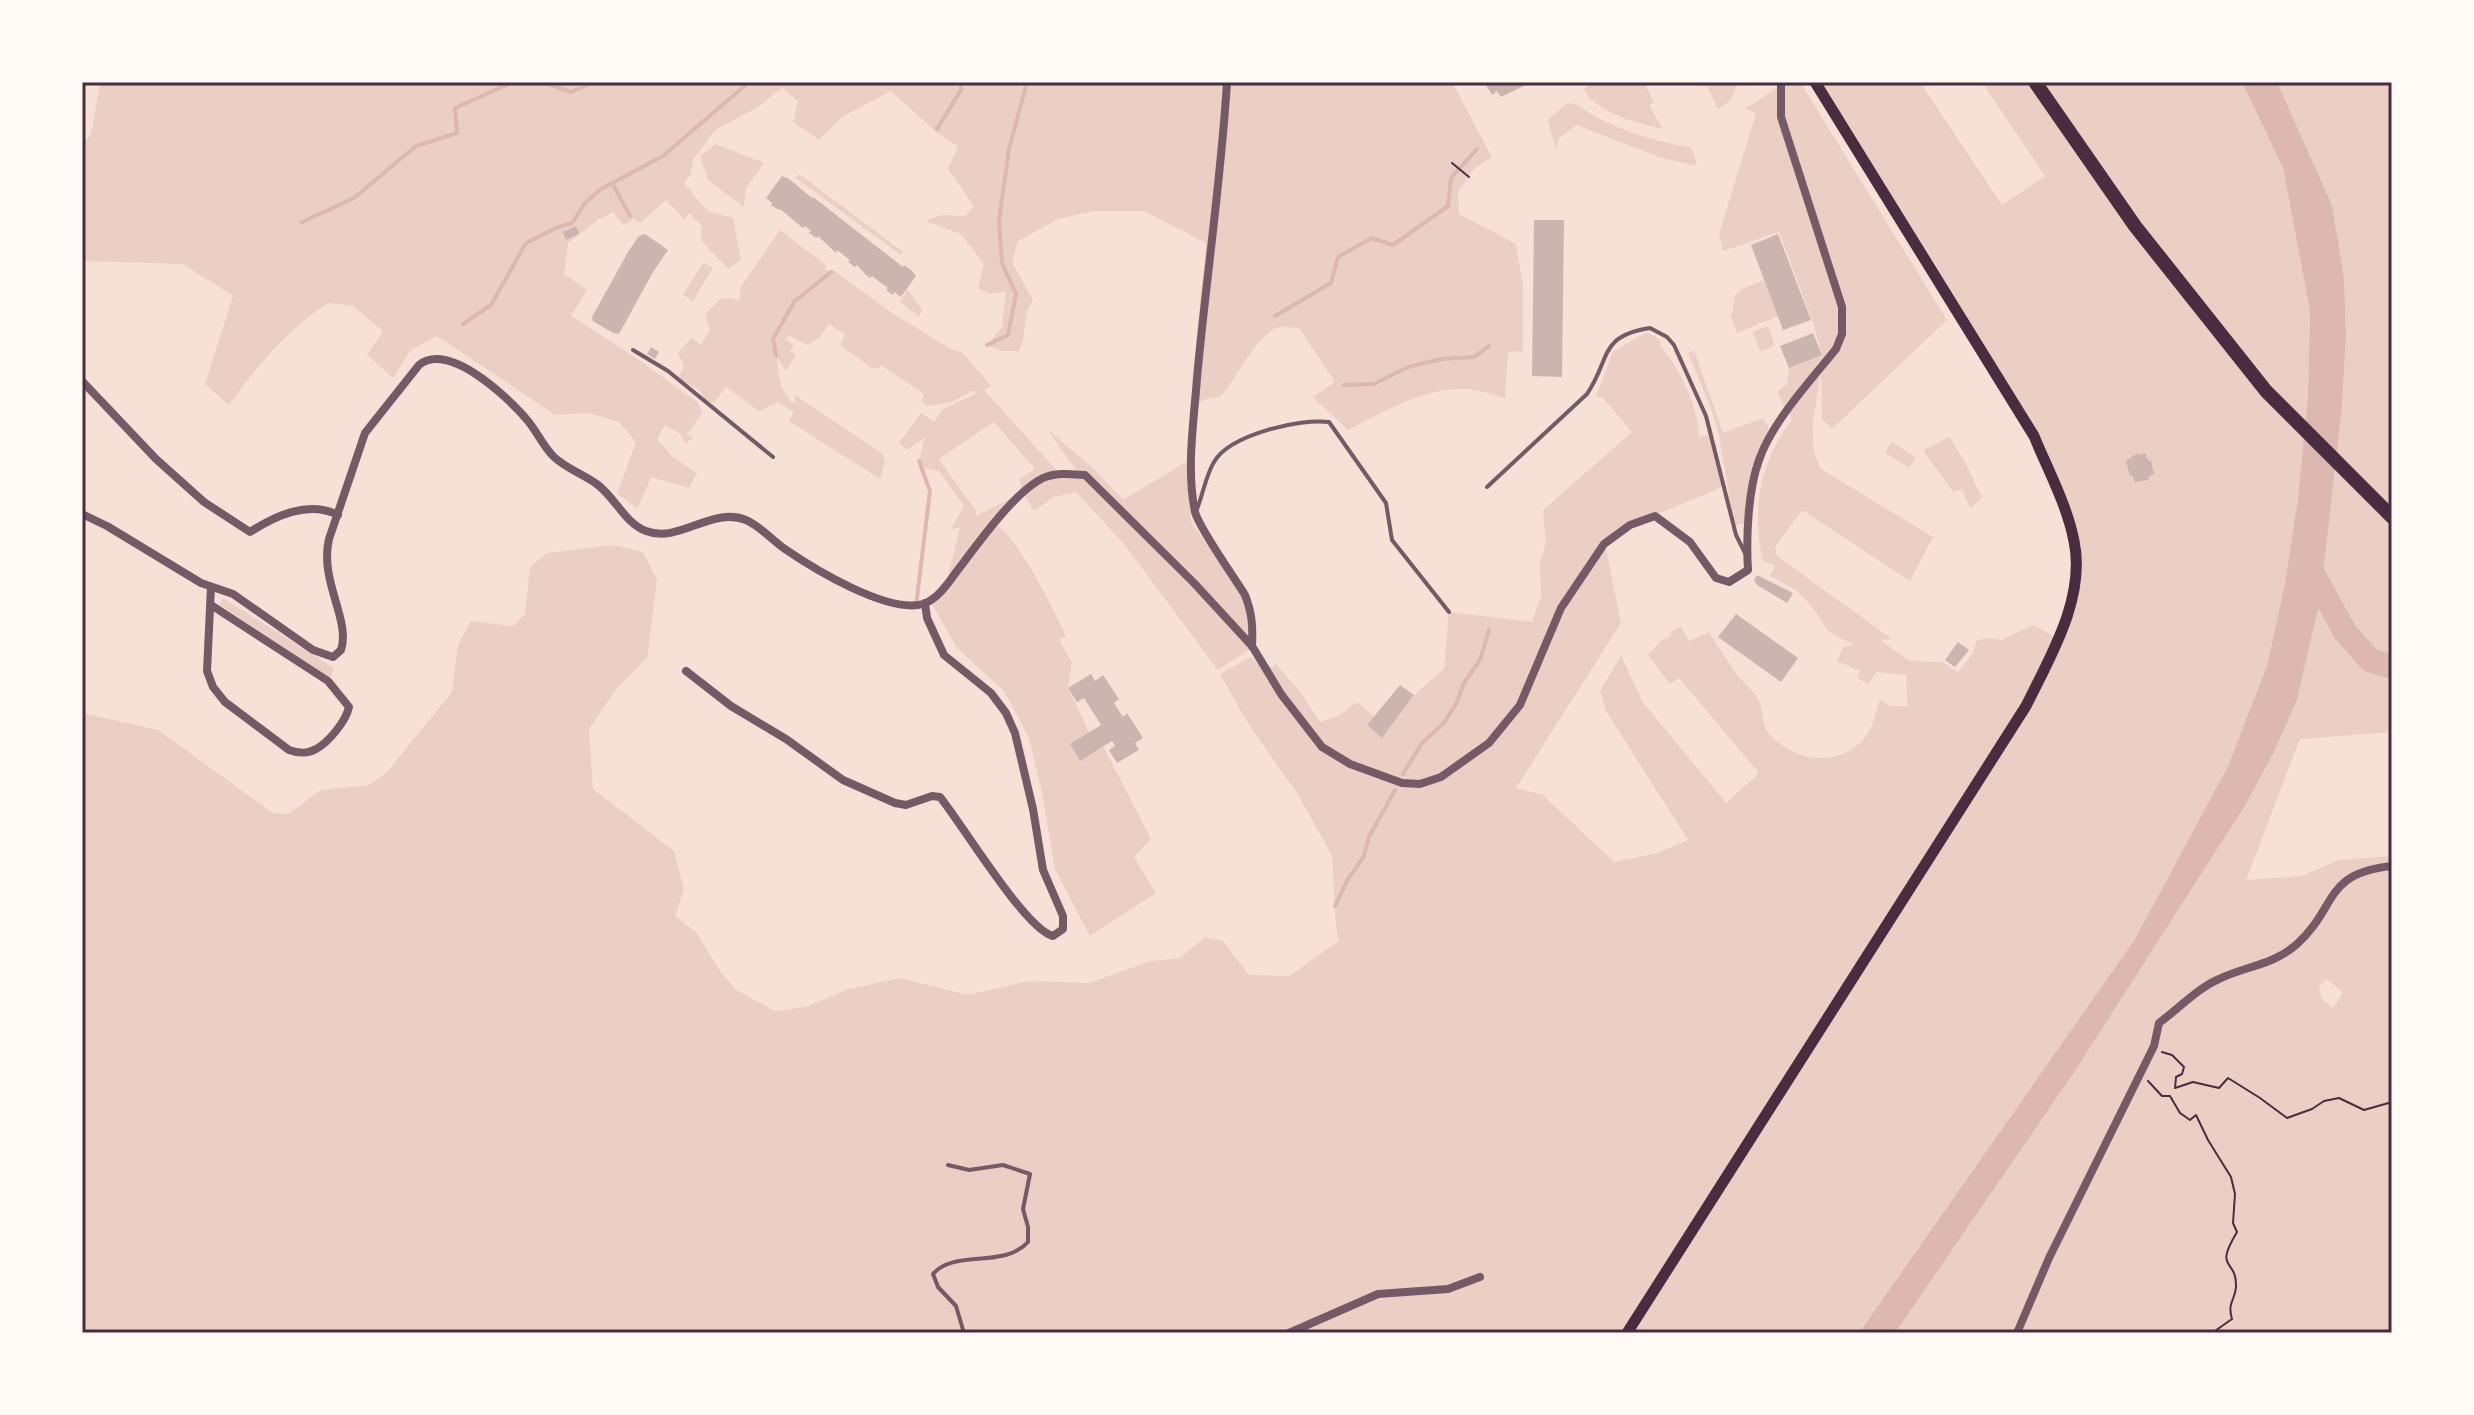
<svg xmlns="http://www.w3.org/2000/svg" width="2474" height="1415" font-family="'DejaVu Sans',sans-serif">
  <rect width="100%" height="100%" fill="#f7e1d7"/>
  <g fill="#ebcfc5" fill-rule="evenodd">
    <path d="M 100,82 L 1452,82 L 1492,157 L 1474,169 L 1458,192 L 1459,214 L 1516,244 L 1523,286 L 1523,351 L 1508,352 L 1505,398 C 1493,395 1479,390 1467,389 C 1426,387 1384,411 1348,430 L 1313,397 L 1335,382 L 1299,328 C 1293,328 1286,326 1280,327 C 1259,330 1236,379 1221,396 L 1206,399 L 1190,407 L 1206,243 L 1144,211 L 1093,211 L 1058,219 L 1018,241 L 1012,262 L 1033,300 C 1020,321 1029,330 1019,351 L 1001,351 L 987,345 L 1002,327 L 1006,292 L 989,294 L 978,288 L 984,264 L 961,234 L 925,221 L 942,215 L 965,216 L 974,206 L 948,169 L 958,146 L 937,133 L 891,91 L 842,117 L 819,140 L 793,122 L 798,101 L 782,88 L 758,107 L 715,130 L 693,160 L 691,174 L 684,183 L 707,211 L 733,218 L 741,260 L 728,269 L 701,240 L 702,227 L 690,213 L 684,219 L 666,200 L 640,223 L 633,219 L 624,226 L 613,212 L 599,219 L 568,243 L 564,274 L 587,290 L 571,316 L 632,355 L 697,402 L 703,412 L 687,434 L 693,438 L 685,444 L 680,434 L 665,425 L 657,439 L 672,456 L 697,473 L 689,488 L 651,477 L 638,508 L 617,494 L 636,442 L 619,422 L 588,413 L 555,415 L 437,336 L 411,350 L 393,378 L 367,355 L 383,331 L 353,306 L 329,303 C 287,329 258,365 229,405 L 205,384 L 233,296 L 183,264 L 82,261 L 82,145 L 91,134 Z"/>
    <path d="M 1593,82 L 1606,84 L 1606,82 L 1644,82 L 1654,103 L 1649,105 L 1663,129 C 1639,124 1596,113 1584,89 Z"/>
    <polygon points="1701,82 1738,82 1731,100 1718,109 1707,86 1703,87"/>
    <path d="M 1785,82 L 1800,82 L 1947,320 L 1832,429 L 1822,419 L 1821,369 C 1818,403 1804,438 1821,469 L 1933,537 L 1910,581 L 1802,510 L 1775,547 L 1777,556 L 1892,639 L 1881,640 L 1909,661 C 1920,659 1930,664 1941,661 L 1958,672 L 1972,654 L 1977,640 L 1990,638 L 2001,640 L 2033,625 L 2057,638 L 2074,593 L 2074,542 L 2034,436 L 1815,82 L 1920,82 L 2002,205 L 2045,176 L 1982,82 L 2242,82 L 2283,168 L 2310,311 L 2308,395 L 2298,498 L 2285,584 L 2267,666 L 2228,766 L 2135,939 L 1859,1333 L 82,1333 L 82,713 L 158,730 L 273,813 L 288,814 L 321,790 L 369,785 L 387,772 L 452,692 L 458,645 L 471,621 L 513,626 L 525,614 L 530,567 L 547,553 L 613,545 L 643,552 L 657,580 L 647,658 L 616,689 L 589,729 L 593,789 L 674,851 L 684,889 L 675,916 L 696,932 L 720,971 L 736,990 L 775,1011 L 806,1007 L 846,990 L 899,978 L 968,995 L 1028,981 L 1089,983 L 1151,961 L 1180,958 L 1205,937 L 1223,941 L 1249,975 L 1289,976 L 1339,941 L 1336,928 L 1332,856 L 1299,796 L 1249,725 L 1220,674 L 1251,657 L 1265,671 L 1276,664 L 1301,693 L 1320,722 L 1340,715 L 1357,702 L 1374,716 L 1367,725 L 1382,738 L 1414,695 L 1444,669 L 1449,612 L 1532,622 L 1541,596 L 1540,563 L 1546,543 L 1543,510 L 1632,432 L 1603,398 L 1596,397 L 1613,352 L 1647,332 L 1661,341 L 1660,346 C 1681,370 1698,405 1699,437 L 1710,434 L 1724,484 L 1716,490 L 1630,525 L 1605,544 L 1621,623 L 1516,788 L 1543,795 L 1614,862 L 1657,853 L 1688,840 L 1606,711 L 1600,691 L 1621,655 L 1642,701 L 1726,803 L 1759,773 L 1679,678 L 1670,684 L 1648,655 L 1662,640 L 1670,637 L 1672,631 L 1681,627 L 1689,641 L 1709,632 C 1718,646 1727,660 1736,673 C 1742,682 1751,688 1757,697 C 1765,709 1760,725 1771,736 C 1794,760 1834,767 1860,743 C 1872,733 1875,714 1880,699 L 1891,706 L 1907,706 L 1906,675 L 1877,672 L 1868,684 L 1857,678 L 1860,671 L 1837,661 L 1843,647 L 1854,645 L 1829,632 L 1813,608 L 1796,590 L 1770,576 L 1775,565 L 1763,561 C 1751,511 1760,460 1792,420 L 1777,392 L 1787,384 L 1789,368 L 1822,355 L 1814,325 L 1779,232 L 1723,251 L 1719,234 L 1756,113 L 1745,109 Z"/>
    <path d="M 2277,82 L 2392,82 L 2392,732 L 2300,739 L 2246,880 L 2302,876 L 2339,860 L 2392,856 L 2392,1333 L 1895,1333 L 2075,1071 L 2246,804 L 2273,754 L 2297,700 L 2320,601 L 2342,407 L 2346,336 L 2344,277 L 2332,205 ZM 2327,979 L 2343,993 L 2333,1008 L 2321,998 L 2319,985 Z"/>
    <path d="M 1568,103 C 1579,103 1586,112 1596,117 C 1625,132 1657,142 1689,147 L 1693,151 L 1697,166 L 1662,158 L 1576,125 L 1559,138 L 1556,149 L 1548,121 L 1550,117 Z"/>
    <polygon points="716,144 764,163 746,188 744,207 708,180 700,156"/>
    <polygon points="799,174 903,252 901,255 796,178"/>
    <path d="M 780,230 L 826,265 L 825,269 L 830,272 L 833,270 L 895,315 L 951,349 L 962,352 L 991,386 L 984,390 L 1060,474 L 1079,474 L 1046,428 L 1093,468 L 1123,500 L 1186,462 L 1191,522 L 1245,595 L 1252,646 L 1249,650 L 1218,670 L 1124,544 L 1076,492 L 1054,497 L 1034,511 L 1023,493 L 995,524 C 1018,537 1054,610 1066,636 L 1059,640 L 1072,662 L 1068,688 L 1089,732 L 1070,745 L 1080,760 L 1103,746 L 1151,839 L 1134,857 L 1156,893 L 1090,936 L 1055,869 L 1043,797 L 1029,738 L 1004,691 L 957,648 L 930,601 L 946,585 L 960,528 L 951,529 L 964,506 L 939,471 L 923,468 L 919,461 L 925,437 L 907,450 L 899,443 L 921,413 L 934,422 L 943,409 L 976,394 L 974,390 L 952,402 L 926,406 L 921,400 L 924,394 L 882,366 L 873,369 L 840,345 L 845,334 L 829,324 L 820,337 L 807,345 L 789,335 L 786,340 L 794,345 L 790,351 L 796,355 L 786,371 L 777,358 C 778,374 780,395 795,403 L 795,395 L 883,454 L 885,462 L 880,479 L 789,421 L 794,412 L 778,402 L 759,411 L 726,387 L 714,403 L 707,401 L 697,388 L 677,380 L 684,366 L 678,353 L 691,338 L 701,345 L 710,330 L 705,315 L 720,299 L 729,298 L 739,301 L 741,287 ZM 994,422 L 1035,469 L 1020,479 L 1022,493 L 976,516 L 976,511 L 939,459 Z"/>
    <polygon points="703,263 713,268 693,301 683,295"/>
    <polygon points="1764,280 1778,316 1737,333 1731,317 1735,295 1744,288"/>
    <polygon points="908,290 922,310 919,317 900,302"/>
    <polygon points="1768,326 1775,346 1760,351 1753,332"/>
    <polygon points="1694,350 1723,433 1763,418 1769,429 1752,467 1745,524 1734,525 1719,435 1712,411 1688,353"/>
    <polygon points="1950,437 1967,466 1982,498 1970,508 1962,489 1953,492 1923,450"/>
    <polygon points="1892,442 1916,458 1909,468 1885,452"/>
    <polygon points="223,598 334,668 330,678 220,605"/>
  </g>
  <polygon fill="#dcb8b0" points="2242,82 2277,82 2332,205 2344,277 2346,336 2342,407 2320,601 2297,700 2273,754 2246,804 2075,1071 1895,1333 1859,1333 2135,939 2228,766 2267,666 2285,584 2298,498 2308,395 2310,311 2283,168"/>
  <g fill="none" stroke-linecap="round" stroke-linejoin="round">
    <g stroke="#dcb8b0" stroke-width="4">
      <polyline points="542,82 571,92 594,82"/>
      <polyline points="937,129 961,90 961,82"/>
      <polyline points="612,183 630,216"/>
      <polyline points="302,222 354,198 416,146 457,133 455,108 513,82"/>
      <polyline points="1275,316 1331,283 1338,257 1372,238 1393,245 1448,206 1451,178 1477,149"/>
      <polyline points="463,324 491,305 526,243 558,227 572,223 585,203 601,189 663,156 749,82"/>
      <polyline points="987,345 1008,335 1016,294 1002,263 999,221 1009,149 1027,82"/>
      <polyline points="776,356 773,339 794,302 831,272"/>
      <polyline points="1344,385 1374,384 1408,367 1441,359 1474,357 1489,346"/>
      <polyline points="916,606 930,491 919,461"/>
      <polyline points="1403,774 1422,743 1444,723 1457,702 1464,683 1480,660 1489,630"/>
      <polyline points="1335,906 1348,879 1363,858 1369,837 1395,790"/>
    </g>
    <polyline stroke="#dcb8b0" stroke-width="24" points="2306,561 2345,632 2370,660 2392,667"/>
  </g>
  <g fill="#ccb4b1">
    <polygon points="1484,82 1532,82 1501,97 1497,91 1492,95"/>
    <polygon points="782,176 789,179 812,198 813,197 903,267 904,265 911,270 916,276 901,297 894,292 893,295 886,290 888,288 872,276 870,278 866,275 857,265 855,267 848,262 850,260 837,250 836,253 818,236 817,238 809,233 811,231 805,226 803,228 780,209 779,210 771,205 772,203 766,198"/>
    <polygon points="1534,220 1564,220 1562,377 1532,376"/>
    <polygon points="576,226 579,234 566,240 563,232"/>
    <polygon points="645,234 668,250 653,272 619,334 613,333 593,321 592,317 628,252 639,236"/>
    <polygon points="1778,234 1811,320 1783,330 1751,245"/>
    <polygon points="1813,333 1822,355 1789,368 1780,346"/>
    <polygon points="651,347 659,352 655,359 647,354"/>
    <polygon points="2138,453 2139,455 2145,453 2149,461 2151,460 2154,474 2148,477 2149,480 2135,482 2132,475 2130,476 2126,461"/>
    <polygon points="1757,575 1793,593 1787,603 1757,585 1754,580"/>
    <polygon points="1736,614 1798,658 1781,682 1718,637"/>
    <polygon points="1958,642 1969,650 1955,667 1945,660"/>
    <polygon points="1091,674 1095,681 1103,675 1119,699 1114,703 1123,717 1127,713 1143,738 1135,743 1139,750 1117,763 1109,750 1115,746 1112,741 1080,761 1070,744 1101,725 1084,698 1077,702 1068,688"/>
    <polygon points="1400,685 1414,695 1382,738 1367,725"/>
  </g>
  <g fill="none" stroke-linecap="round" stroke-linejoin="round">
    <g stroke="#4a2c40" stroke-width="2">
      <polyline points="1452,163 1469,177"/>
      <polyline points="2162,1052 2172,1055 2184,1067 2182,1074 2176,1077 2175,1088 2193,1082 2219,1088 2228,1078 2260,1098 2287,1118 2312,1109 2324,1101 2339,1098 2364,1110 2392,1102"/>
      <path d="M 2148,1081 L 2162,1096 L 2170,1096 L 2180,1113 L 2190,1120 L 2196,1115 L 2208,1140 L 2231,1177 L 2235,1194 L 2233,1223 L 2237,1232 C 2213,1272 2237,1257 2236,1287 C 2235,1301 2227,1302 2232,1319 L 2212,1333"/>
    </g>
    <g stroke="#755966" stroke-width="4">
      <polyline points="633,350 668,371 773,457"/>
      <path d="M 1487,487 L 1587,394 C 1611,359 1598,336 1650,328 L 1667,337 L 1674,345 L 1706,416 L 1736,535 L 1746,555"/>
      <path d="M 1197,509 C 1203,494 1206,475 1214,462 C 1229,435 1300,418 1329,422 L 1386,503 L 1392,540 L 1449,612"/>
      <path d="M 948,1165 L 969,1170 L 1003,1165 L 1030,1174 L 1023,1209 L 1028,1227 L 1028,1242 C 1004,1269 954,1249 933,1274 L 938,1287 L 956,1306 L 964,1333"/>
    </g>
    <g stroke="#755966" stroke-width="8">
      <path d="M 1227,82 C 1221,181 1206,279 1197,378 C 1194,422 1186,468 1195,512 C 1199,528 1234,577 1245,595 C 1252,613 1253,626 1252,646"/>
      <path d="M 82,381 L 156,459 L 204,502 L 250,532 C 275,516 308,500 338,515"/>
      <path d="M 82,514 L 107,526 L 201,583 L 233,594 L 313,650 L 333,657 L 341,650 C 351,620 319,581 329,539 L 365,433 L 419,365 C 449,341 509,398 528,421 C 537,432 543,446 553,456 C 566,469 584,474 598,485 C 616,499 625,523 646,531 C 679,544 712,506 746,520 C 760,526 772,540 785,549 C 814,569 888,614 923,604 C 938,599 948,583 957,571 C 977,545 1014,492 1043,478 C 1056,472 1071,474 1085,475 L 1194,583 L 1252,646 L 1281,694 L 1322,747 L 1350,764 L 1402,783 L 1420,784 L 1441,777 L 1489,743 L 1520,705 L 1561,608 L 1604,544 L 1630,525 L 1655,516 L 1690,542 L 1716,578 L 1729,582 L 1748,570 C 1746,538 1748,490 1759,460 C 1772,422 1811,380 1836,349 L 1842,334 L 1842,307 L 1781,117 L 1781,82"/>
      <path d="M 211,605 L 328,681 L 349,707 C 346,721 329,742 316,749 C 308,754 297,753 289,750 L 225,702 L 213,687 L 207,671 L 211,587"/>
      <path d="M 686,671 L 731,706 L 786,739 L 843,780 L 895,803 L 906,805 L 932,796 L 940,797 C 962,824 1025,929 1053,936 L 1063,929 L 1063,916 L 1043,870 L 1033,809 L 1015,733 L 1006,713 L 991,693 L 944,655 L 927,618 L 925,603"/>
      <polyline points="1289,1333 1378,1294 1448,1289 1480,1277"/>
      <path d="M 2017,1333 L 2049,1258 L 2154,1046 L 2159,1023 C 2178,1009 2198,988 2219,979 C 2246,966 2274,965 2297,944 C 2338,907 2323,873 2392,866"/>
    </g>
    <path stroke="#4a2c40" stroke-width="11" d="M 1627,1333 L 2026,706 C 2050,657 2086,598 2074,541 C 2067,505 2048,470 2034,436 L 1815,82"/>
    <polyline stroke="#4a2c40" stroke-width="14" points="2035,82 2135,226 2266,391 2392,517"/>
  </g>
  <rect width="2474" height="1415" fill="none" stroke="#fffaf5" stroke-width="168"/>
  <rect x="84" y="84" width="2306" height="1247" fill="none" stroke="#4a2c40" stroke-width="3"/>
</svg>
